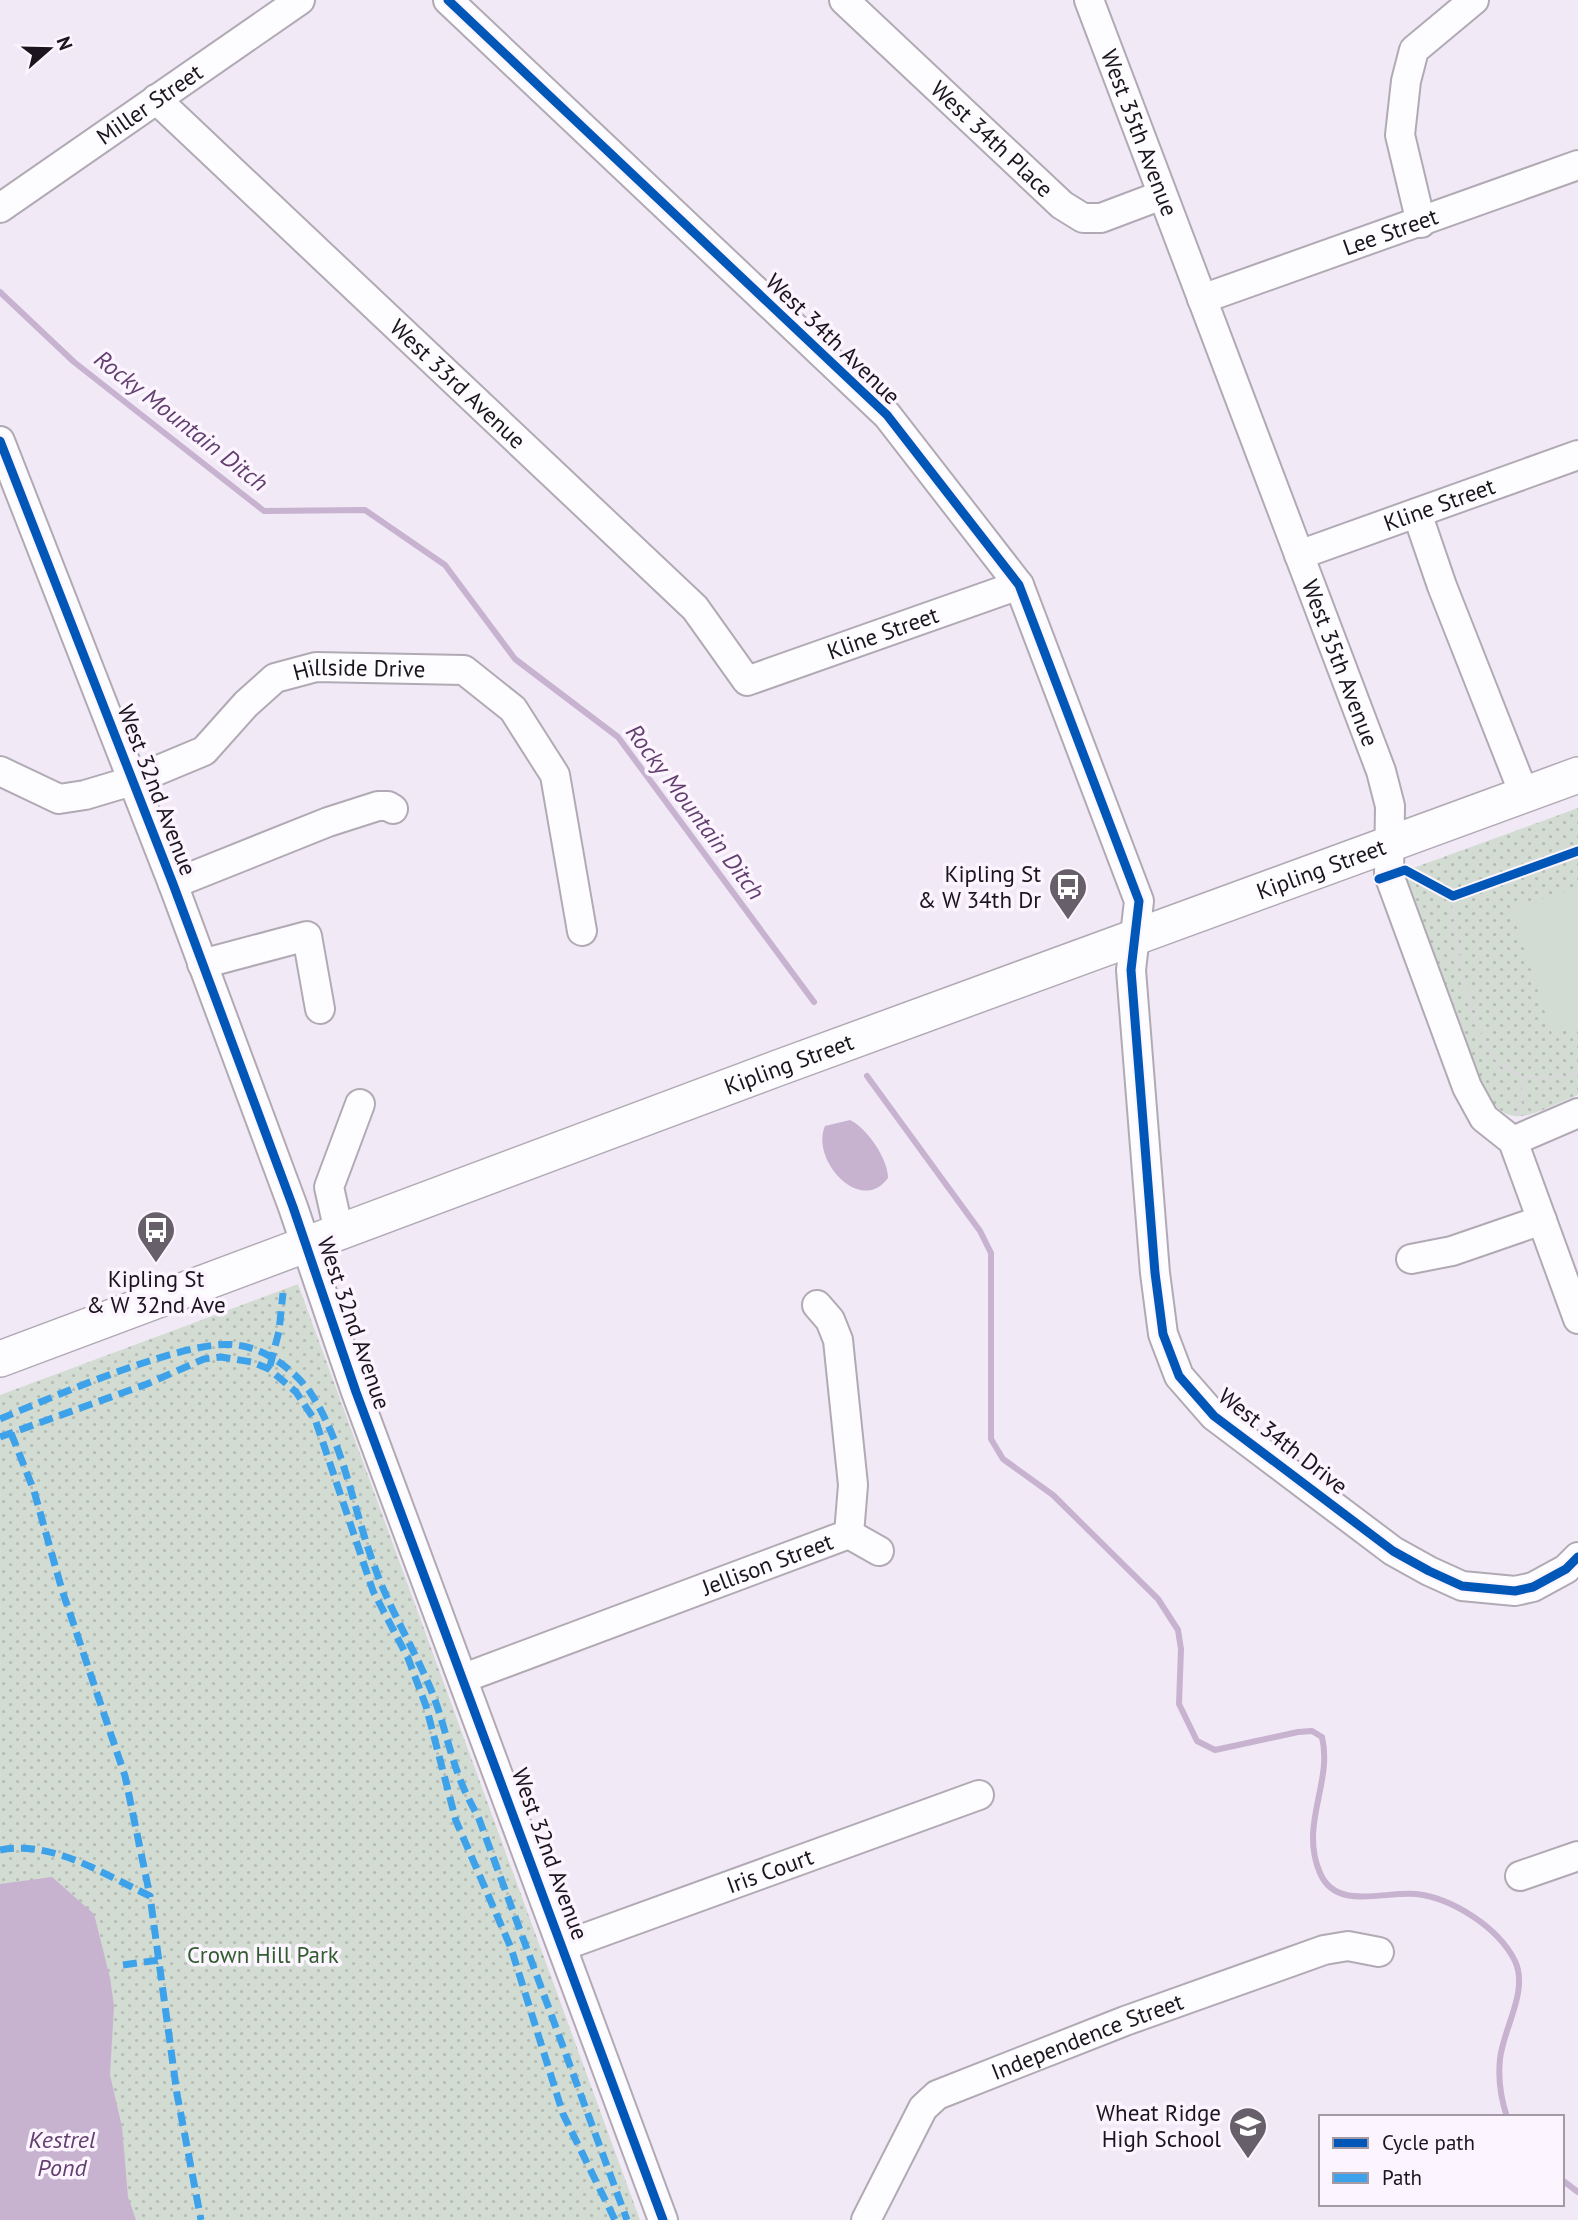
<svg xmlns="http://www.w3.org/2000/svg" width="1578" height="2220" font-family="'PT Sans',sans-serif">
  <defs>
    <pattern id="green-dots" width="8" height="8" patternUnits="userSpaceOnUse" patternTransform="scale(1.75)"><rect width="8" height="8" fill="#d3dcd3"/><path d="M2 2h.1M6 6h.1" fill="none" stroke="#b5bcb5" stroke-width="1.8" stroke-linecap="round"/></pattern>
  </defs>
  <rect width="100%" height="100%" fill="#f2e9f6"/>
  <g fill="url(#green-dots)">
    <path d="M 1578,808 L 1578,1095 C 1530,1113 1508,1138 1479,1081 L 1402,872 Z"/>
    <polygon points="298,1284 640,2220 0,2220 0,1395"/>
  </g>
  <polygon fill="#d3dcd3" points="1578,887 1578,1025 1552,1034 1511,909"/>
  <g fill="#c7b2d0">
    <path d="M 850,1120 C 867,1128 888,1159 888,1178 C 860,1216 810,1159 825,1126 Z"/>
    <polygon points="52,1877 94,1914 110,1978 114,2006 110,2075 122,2127 128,2197 136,2220 0,2220 0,1884"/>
  </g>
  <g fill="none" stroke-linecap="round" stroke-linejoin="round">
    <g stroke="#c7b2d0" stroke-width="6">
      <polyline points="0,292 74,362 264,511 365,510 445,565 515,659 618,737 814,1002"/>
      <path d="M 867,1076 L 980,1231 L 991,1253 L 991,1439 L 1003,1459 L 1053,1495 L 1158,1599 L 1178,1630 L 1181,1649 L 1179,1704 L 1197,1741 L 1215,1750 L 1298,1732 L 1312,1731 L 1322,1737 C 1333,1783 1299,1824 1320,1873 C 1336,1911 1384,1891 1416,1894 C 1452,1898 1498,1927 1515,1961 C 1529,1991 1503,2029 1500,2059 C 1498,2078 1501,2099 1507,2117"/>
      <polyline points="1562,2180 1578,2192"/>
    </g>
    <defs>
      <g id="minor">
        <polyline points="448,0 887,415 1019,585 1139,901 1131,970 1155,1273 1163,1334 1179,1376 1214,1416 1393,1551 1429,1571 1462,1586 1515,1591 1533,1587 1566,1569 1578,1557"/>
        <path id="s1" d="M 844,0 L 1062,205 L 1083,218 L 1101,218 L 1162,195"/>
        <path id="s2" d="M 1089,0 L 1381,771 L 1390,806 L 1389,875 L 1467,1087 L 1484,1118 L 1513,1141 L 1578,1319"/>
        <path id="s3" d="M 156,99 L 695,608 L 747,681 L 1019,585"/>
        <path id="s4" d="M 0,208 L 300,0"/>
        <polyline points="1421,223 1400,135 1406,81 1414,50 1474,0"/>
        <path id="s5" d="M 1202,299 L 1578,165"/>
        <polyline points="0,441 173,884 293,1207 356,1392 663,2220"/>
        <polyline points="1417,513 1442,586 1524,794"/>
        <path id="s6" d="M 1299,555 L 1578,455"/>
        <path id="s7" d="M 0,771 L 59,799 L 85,795 L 132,781 L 204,751 L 246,704 L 275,678 L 316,667 L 464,670 L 513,709 L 555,775 L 582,931"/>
        <polyline points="173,884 328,822 378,806 388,806 393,809"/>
        <polyline points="202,964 307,936 320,1009"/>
        <polyline points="1513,1141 1578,1113"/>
        <polyline points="339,1232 329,1187 360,1104"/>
        <polyline points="1411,1259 1452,1251 1542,1220"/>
        <polyline points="849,1534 879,1551"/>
        <path id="s8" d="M 464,1678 L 849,1534 L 853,1485 L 838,1340 L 830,1320 L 817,1305"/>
        <polyline points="1520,1876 1578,1856"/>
        <path id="s9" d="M 563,1946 L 979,1795"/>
        <path id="s10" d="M 866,2220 L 923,2108 L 937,2095 L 1125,2021 L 1324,1950 L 1348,1946 L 1379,1952"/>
      </g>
      <g id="major">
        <path id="s11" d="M 0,1359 L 778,1068 L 1578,775"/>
      </g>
    </defs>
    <use href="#minor" stroke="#b1aab5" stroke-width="32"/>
    <use href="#major" stroke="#b1aab5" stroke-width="38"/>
    <g stroke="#dad7dc" stroke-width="3.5" stroke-dasharray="5 3.5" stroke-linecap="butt">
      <path d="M 1453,896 C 1454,940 1468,1040 1505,1067 C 1526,1082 1555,1078 1578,1073"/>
      <polyline points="1518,1115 1526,1076"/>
    </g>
    <use href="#minor" stroke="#fdfcfe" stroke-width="28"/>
    <use href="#major" stroke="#fdfcfe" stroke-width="35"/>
    <g stroke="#3da2ea" stroke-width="7" stroke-dasharray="14 7" stroke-linecap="butt">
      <polyline points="270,1366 279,1331 283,1293"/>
      <path d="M 0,1419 C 50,1398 187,1338 236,1345 C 265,1348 293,1369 310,1392 C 344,1443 353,1509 374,1565 C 388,1606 412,1645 429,1685 C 441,1712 447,1743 457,1771 C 462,1787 471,1803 479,1819 L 627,2220"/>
      <polyline points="11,1433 34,1491 62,1590 125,1776 150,1896"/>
      <polyline points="0,1437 147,1384 204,1359 221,1357 252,1362 269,1369 296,1392 316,1422 373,1591 408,1658 426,1706 456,1821 511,1948 563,2114 615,2220"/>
      <path d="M 0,1850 C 53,1840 103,1874 150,1896 L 177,2094 L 201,2220"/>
      <polyline points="123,1965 159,1960"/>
    </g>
    <defs>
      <g id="cycleway">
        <polyline points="448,0 887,415 1019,585 1139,901 1131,970 1155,1273 1163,1334 1179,1376 1214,1416 1393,1551 1429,1571 1462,1586 1515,1591 1533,1587 1566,1569 1578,1557"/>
        <polyline points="0,441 173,884 293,1207 356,1392 663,2220"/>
        <polyline points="1379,879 1405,870 1453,896 1578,851"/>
      </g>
    </defs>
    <use href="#cycleway" stroke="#fcf5ff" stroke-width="13"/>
    <use href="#cycleway" stroke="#0057b8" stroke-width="9"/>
  </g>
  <defs>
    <symbol id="bus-pin" viewBox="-11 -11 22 30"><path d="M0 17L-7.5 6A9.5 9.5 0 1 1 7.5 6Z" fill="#675f6a" stroke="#fcf5ff"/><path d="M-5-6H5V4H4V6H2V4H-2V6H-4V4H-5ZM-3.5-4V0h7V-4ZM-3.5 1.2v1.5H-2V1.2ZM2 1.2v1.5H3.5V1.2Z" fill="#fff"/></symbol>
    <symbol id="school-pin" viewBox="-11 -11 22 30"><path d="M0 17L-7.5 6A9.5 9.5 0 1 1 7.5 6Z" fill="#675f6a" stroke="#fcf5ff"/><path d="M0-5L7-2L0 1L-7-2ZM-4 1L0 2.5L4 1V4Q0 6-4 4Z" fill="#fff"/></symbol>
  </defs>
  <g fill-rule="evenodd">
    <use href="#bus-pin" x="1046" y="865" width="44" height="60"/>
    <use href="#bus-pin" x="134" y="1208" width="44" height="60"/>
    <use href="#school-pin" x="1226" y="2104" width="44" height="60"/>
  </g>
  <g text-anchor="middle" stroke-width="7" stroke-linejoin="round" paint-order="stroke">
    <g font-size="23" fill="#1c151e" stroke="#fcf5ff">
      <text dy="8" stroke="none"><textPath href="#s4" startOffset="182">Miller Street</textPath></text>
      <text dy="8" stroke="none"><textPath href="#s2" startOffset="142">West 35th Avenue</textPath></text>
      <text dy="8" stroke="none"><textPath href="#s1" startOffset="203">West 34th Place</textPath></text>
      <text dy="8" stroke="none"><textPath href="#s5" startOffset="200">Lee Street</textPath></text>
      <text transform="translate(833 339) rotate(44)" y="8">West 34th Avenue</text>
      <text dy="8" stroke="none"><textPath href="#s3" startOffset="415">West 33rd Avenue</textPath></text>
      <text dy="8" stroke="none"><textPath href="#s6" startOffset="149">Kline Street</textPath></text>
      <text dy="8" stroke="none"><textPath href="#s3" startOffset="975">Kline Street</textPath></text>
      <text dy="8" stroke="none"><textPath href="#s2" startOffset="709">West 35th Avenue</textPath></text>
      <text dy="8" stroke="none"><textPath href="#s7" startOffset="406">Hillside Drive</textPath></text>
      <text transform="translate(157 790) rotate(69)" y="8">West 32nd Avenue</text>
      <text dy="8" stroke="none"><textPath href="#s11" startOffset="1409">Kipling Street</textPath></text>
      <text dy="8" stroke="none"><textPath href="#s11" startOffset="842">Kipling Street</textPath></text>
      <text transform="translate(354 1323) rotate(71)" y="8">West 32nd Avenue</text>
      <text transform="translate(1283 1441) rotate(38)" y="8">West 34th Drive</text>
      <text dy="8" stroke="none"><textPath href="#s8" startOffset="324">Jellison Street</textPath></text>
      <text transform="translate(550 1854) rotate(70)" y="8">West 32nd Avenue</text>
      <text dy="8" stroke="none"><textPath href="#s9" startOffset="220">Iris Court</textPath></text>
      <text dy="8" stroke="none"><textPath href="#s10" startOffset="306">Independence Street</textPath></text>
    </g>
    <g font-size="23" fill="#1c151e" stroke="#fcf5ff" text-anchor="end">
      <text x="1041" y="882">Kipling St<tspan x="1041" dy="26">&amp; W 34th Dr</tspan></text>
      <text x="156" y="1287" text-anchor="middle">Kipling St<tspan x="156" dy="26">&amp; W 32nd Ave</tspan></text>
      <text x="1221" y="2121">Wheat Ridge<tspan x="1221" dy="26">High School</tspan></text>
    </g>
    <g font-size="23" fill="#315d2e" stroke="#fcf5ff">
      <text x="263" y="1963">Crown Hill Park</text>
    </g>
    <g font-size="24" font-style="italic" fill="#633f70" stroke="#fcf5ff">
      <text transform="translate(181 421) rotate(38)" y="8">Rocky Mountain Ditch</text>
      <text transform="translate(695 812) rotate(53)" y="8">Rocky Mountain Ditch</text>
      <text x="62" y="2148">Kestrel<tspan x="62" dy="28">Pond</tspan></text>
    </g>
  </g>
  <rect x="1319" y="2115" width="245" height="91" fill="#fcf5ff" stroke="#a29ba5" stroke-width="2"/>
  <rect x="1333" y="2138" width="35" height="10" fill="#0057b8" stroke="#a29ba5" stroke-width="2"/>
  <text x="1382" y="2150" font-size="21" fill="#1c151e">Cycle path</text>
  <rect x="1333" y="2173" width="35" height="10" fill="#3da2ea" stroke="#a29ba5" stroke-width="2"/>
  <text x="1382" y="2185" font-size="21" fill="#1c151e">Path</text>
  <g transform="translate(49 49) rotate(70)" stroke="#fcf5ff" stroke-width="5" paint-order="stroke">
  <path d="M0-5L12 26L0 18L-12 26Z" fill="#1c151e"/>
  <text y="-10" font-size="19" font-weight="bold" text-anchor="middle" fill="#1c151e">N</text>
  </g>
</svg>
